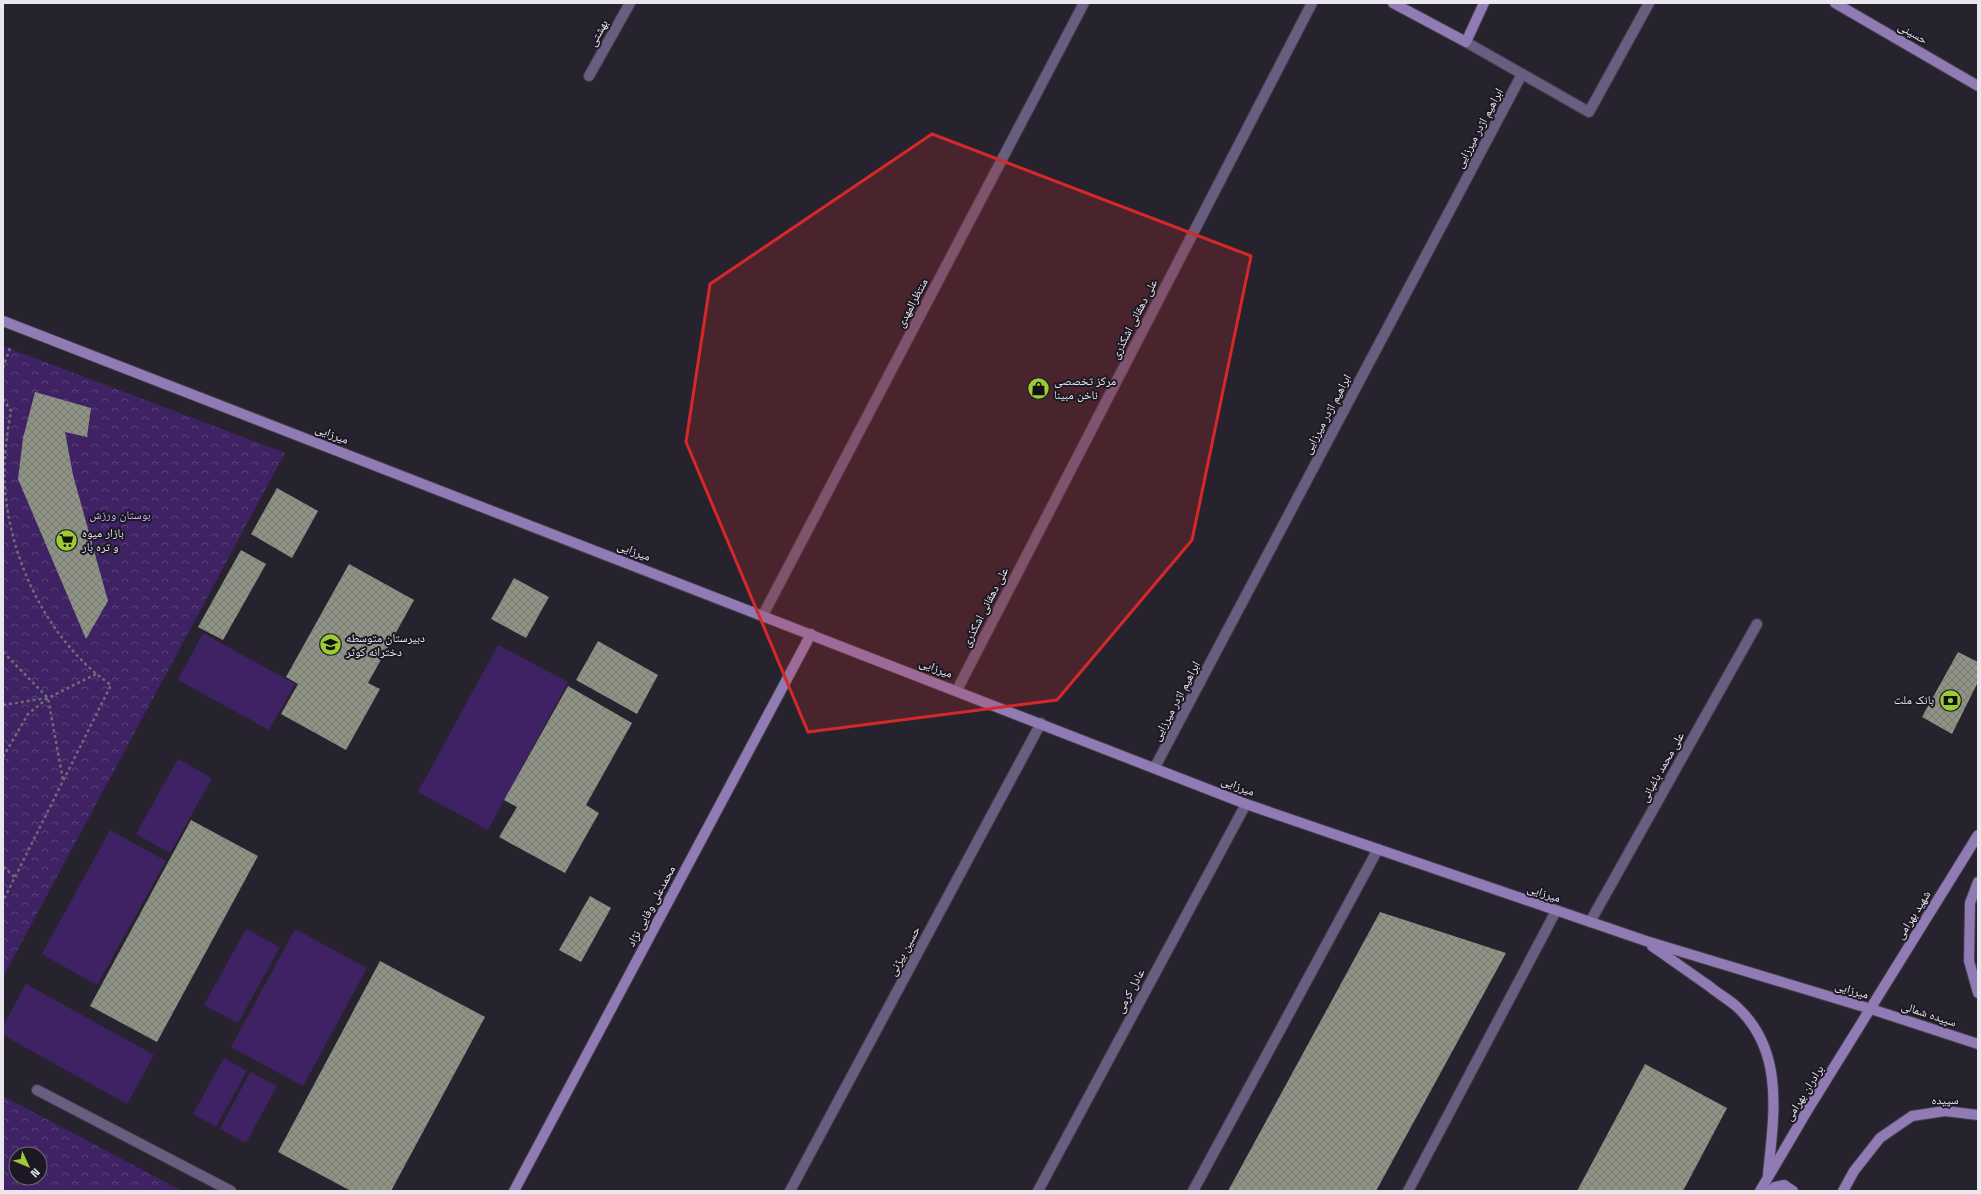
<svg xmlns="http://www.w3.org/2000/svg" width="1981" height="1194" font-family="'Space Grotesk','Noto Naskh Arabic',sans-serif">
  <defs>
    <pattern id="park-crowns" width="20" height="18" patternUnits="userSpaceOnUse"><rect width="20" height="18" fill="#3e2263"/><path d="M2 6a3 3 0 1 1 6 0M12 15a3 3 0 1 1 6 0" fill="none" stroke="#5a427a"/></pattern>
    <pattern id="building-cross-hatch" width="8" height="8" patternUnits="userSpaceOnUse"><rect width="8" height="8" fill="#8e9386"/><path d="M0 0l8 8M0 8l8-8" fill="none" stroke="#787c73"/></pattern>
  </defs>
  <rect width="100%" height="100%" fill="#27232e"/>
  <g fill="url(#park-crowns)" fill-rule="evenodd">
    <polygon points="3,346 285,453 3,977"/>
    <path d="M 3,1096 L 182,1191 L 3,1191 ZM 16,1154 L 40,1154 L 40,1178 L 16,1178 Z"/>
  </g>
  <g fill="#3e2263">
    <polygon points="203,633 295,684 269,730 178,680"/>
    <polygon points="498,645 568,682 488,830 418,792"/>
    <polygon points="178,759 212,778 170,853 136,834"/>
    <polygon points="110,830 166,861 97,985 42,954"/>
    <polygon points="246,929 280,947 238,1023 204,1005"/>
    <polygon points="295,929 367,968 303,1086 231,1047"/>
    <polygon points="26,984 154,1055 127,1104 3,1035 3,1026"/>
    <polygon points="224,1058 247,1071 216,1127 193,1114"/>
    <polygon points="250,1072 277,1086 246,1143 220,1129"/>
  </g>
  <g fill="url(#building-cross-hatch)">
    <polygon points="35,392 91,408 87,437 65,432 73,475 108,601 86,639 18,479 23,438"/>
    <polygon points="277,488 318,511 292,558 251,534"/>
    <polygon points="241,550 266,564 223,640 198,627"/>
    <polygon points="349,564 414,600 368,683 380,689 346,750 281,714 298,684 286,677"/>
    <polygon points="514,578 549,597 526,638 491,619"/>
    <polygon points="598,641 658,675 637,714 576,680"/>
    <polygon points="1958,652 1978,662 1978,682 1952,734 1922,717"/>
    <polygon points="568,686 632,723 586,805 599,813 565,873 499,837 517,807 504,800"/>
    <polygon points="191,820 258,856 157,1042 90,1006"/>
    <polygon points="590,896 611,908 581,962 559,950"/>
    <polygon points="1380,912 1506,953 1376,1191 1228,1191"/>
    <polygon points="380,961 485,1017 391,1191 351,1191 278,1152"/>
    <polygon points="1645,1064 1727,1108 1683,1191 1577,1191"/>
  </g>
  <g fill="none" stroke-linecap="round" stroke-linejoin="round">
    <defs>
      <polyline id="lane" points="37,1090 231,1191"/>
      <g id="street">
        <polyline points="1466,42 1589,112 1649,3"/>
        <polyline points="589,76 630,3"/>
        <polyline points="763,615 1084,3"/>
        <polyline points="957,690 1312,3"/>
        <polyline points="1155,767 1522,74"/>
        <polyline points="1590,922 1757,624"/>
        <polyline points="790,1191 1041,723"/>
        <polyline points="1038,1191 1246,804"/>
        <polyline points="1193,1191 1378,849"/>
        <polyline points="1408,1191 1556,911"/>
      </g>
      <g id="secondary">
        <polyline points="1393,3 1466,42 1484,3"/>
        <polyline points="1835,3 1978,86"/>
        <polyline points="3,321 1246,804 1646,941 1871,1009 1978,1044"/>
        <polyline points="1978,882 1970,903 1969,961 1978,993"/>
        <path d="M 1652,946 C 1671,959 1690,973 1709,986 C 1717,993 1728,999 1736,1006 C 1785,1050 1774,1115 1768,1174"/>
        <polyline points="514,1191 811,634"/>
        <polyline points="1760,1191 1810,1106 1978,835"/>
        <polyline points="1770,1191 1775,1187 1784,1185 1793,1191"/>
        <polyline points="1843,1191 1854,1171 1880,1138 1912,1116 1945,1111 1978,1115"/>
      </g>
    </defs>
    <use href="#lane" stroke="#423e49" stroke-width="12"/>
    <use href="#street" stroke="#423e49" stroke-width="12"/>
    <use href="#secondary" stroke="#423e49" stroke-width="12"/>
    <g stroke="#6e6b74" stroke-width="2.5" stroke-dasharray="3 3" stroke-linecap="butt">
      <polyline points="3,368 10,348"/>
      <path d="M 3,399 L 11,411 C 6,439 2,470 6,499 C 14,569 52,644 111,685 L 3,901"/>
      <polyline points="3,652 48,698 63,780"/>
      <polyline points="3,705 47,698"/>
      <polyline points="3,757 28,714 48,698 96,674"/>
      <polyline points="3,867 15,877"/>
    </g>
    <use href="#lane" stroke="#695d80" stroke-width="10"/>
    <use href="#street" stroke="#695d80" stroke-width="10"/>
    <use href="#secondary" stroke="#907bb5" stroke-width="10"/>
  </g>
  <path fill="#d62828" fill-opacity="0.2" stroke="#d62828" stroke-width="3" stroke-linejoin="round" d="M 932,134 L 1251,256 L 1192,540 L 1057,700 L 808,732 L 686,442 L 710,284 Z"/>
  <defs>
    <symbol id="shop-disc" viewBox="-11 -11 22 22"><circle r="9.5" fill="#9ccb32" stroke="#1d1924"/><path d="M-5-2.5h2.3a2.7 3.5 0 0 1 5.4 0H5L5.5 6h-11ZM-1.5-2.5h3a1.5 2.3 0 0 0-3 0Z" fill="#111"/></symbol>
    <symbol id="supermarket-disc" viewBox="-11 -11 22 22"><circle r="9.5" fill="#9ccb32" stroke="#1d1924"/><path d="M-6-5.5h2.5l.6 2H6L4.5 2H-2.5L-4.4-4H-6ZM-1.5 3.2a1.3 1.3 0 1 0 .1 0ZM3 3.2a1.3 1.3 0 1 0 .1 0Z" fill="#111"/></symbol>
    <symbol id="school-disc" viewBox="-11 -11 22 22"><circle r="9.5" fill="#9ccb32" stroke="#1d1924"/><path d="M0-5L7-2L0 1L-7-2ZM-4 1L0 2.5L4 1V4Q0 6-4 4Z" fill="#111"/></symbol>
    <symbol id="bank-disc" viewBox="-11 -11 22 22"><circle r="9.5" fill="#9ccb32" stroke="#1d1924"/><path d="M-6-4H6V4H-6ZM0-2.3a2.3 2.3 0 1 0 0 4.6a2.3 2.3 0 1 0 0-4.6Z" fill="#111"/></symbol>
  </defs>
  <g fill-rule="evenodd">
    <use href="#shop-disc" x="1026" y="376" width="25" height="25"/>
    <use href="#supermarket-disc" x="54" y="528" width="25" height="25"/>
    <use href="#school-disc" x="318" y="632" width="25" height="25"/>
    <use href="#bank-disc" x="1938" y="688" width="25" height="25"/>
  </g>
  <g text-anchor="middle" stroke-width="4" stroke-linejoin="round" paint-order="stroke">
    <g font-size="12" fill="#e9e6ee" stroke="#1d1924">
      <text transform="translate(598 33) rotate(-61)" y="4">بهشتی</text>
      <text transform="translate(1913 33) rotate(30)" y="4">حسینی</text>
      <text transform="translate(1479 128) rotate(-62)" y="4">ابراهیم اژدر میرزایی</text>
      <text transform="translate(912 303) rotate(-62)" y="4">منتظرالمهدی</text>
      <text transform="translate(1134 319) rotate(-63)" y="4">علی دهقانی اشکذری</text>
      <text transform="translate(1327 414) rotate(-62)" y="4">ابراهیم اژدر میرزایی</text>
      <text transform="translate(332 434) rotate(21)" y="4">میرزایی</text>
      <text transform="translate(634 551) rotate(21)" y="4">میرزایی</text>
      <text transform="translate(985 607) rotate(-63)" y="4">علی دهقانی اشکذری</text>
      <text transform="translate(936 668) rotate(21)" y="4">میرزایی</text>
      <text transform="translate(1176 701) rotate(-62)" y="4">ابراهیم اژدر میرزایی</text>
      <text transform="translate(1662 767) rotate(-61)" y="4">علی محمد باغبانی</text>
      <text transform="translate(1238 786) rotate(21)" y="4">میرزایی</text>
      <text transform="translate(1544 893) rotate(19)" y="4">میرزایی</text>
      <text transform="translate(651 906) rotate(-62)" y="4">محمدعلی وفایی نژاد</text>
      <text transform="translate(1913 915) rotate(-58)" y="4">شهید بهرامی</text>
      <text transform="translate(904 951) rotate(-62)" y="4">حسین بیژنی</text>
      <text transform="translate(1852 990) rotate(17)" y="4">میرزایی</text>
      <text transform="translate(1130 991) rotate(-62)" y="4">عادل کرمی</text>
      <text transform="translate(1929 1014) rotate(18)" y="4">سپیده شمالی</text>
      <text transform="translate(1804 1093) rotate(-58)" y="4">برادران بهرامی</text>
      <text transform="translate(1945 1100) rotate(-1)" y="4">سپیده</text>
    </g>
    <g font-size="12" fill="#e9e6ee" stroke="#1d1924" text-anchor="start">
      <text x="1054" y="385">مرکز تخصصی<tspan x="1054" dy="14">ناخن مبینا</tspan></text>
      <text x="82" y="537">بازار میوه<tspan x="82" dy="14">و تره بار</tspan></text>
      <text x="346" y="642">دبیرستان متوسطه<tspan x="346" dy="14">دخترانه کوثر</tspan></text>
      <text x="1934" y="704" text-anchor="end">بانک ملت</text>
    </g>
    <g font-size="12" fill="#cab3f5" stroke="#1d1924">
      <text x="120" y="519">بوستان ورزش</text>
    </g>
  </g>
  <rect width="1981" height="1194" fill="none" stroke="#e9e6ee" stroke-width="8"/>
  <g transform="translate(28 1166) rotate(134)"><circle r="19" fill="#1d1924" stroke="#6f6b75"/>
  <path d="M0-3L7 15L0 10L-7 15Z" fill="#9ccb32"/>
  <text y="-6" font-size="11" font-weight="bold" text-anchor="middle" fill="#e9e6ee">N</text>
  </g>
</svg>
